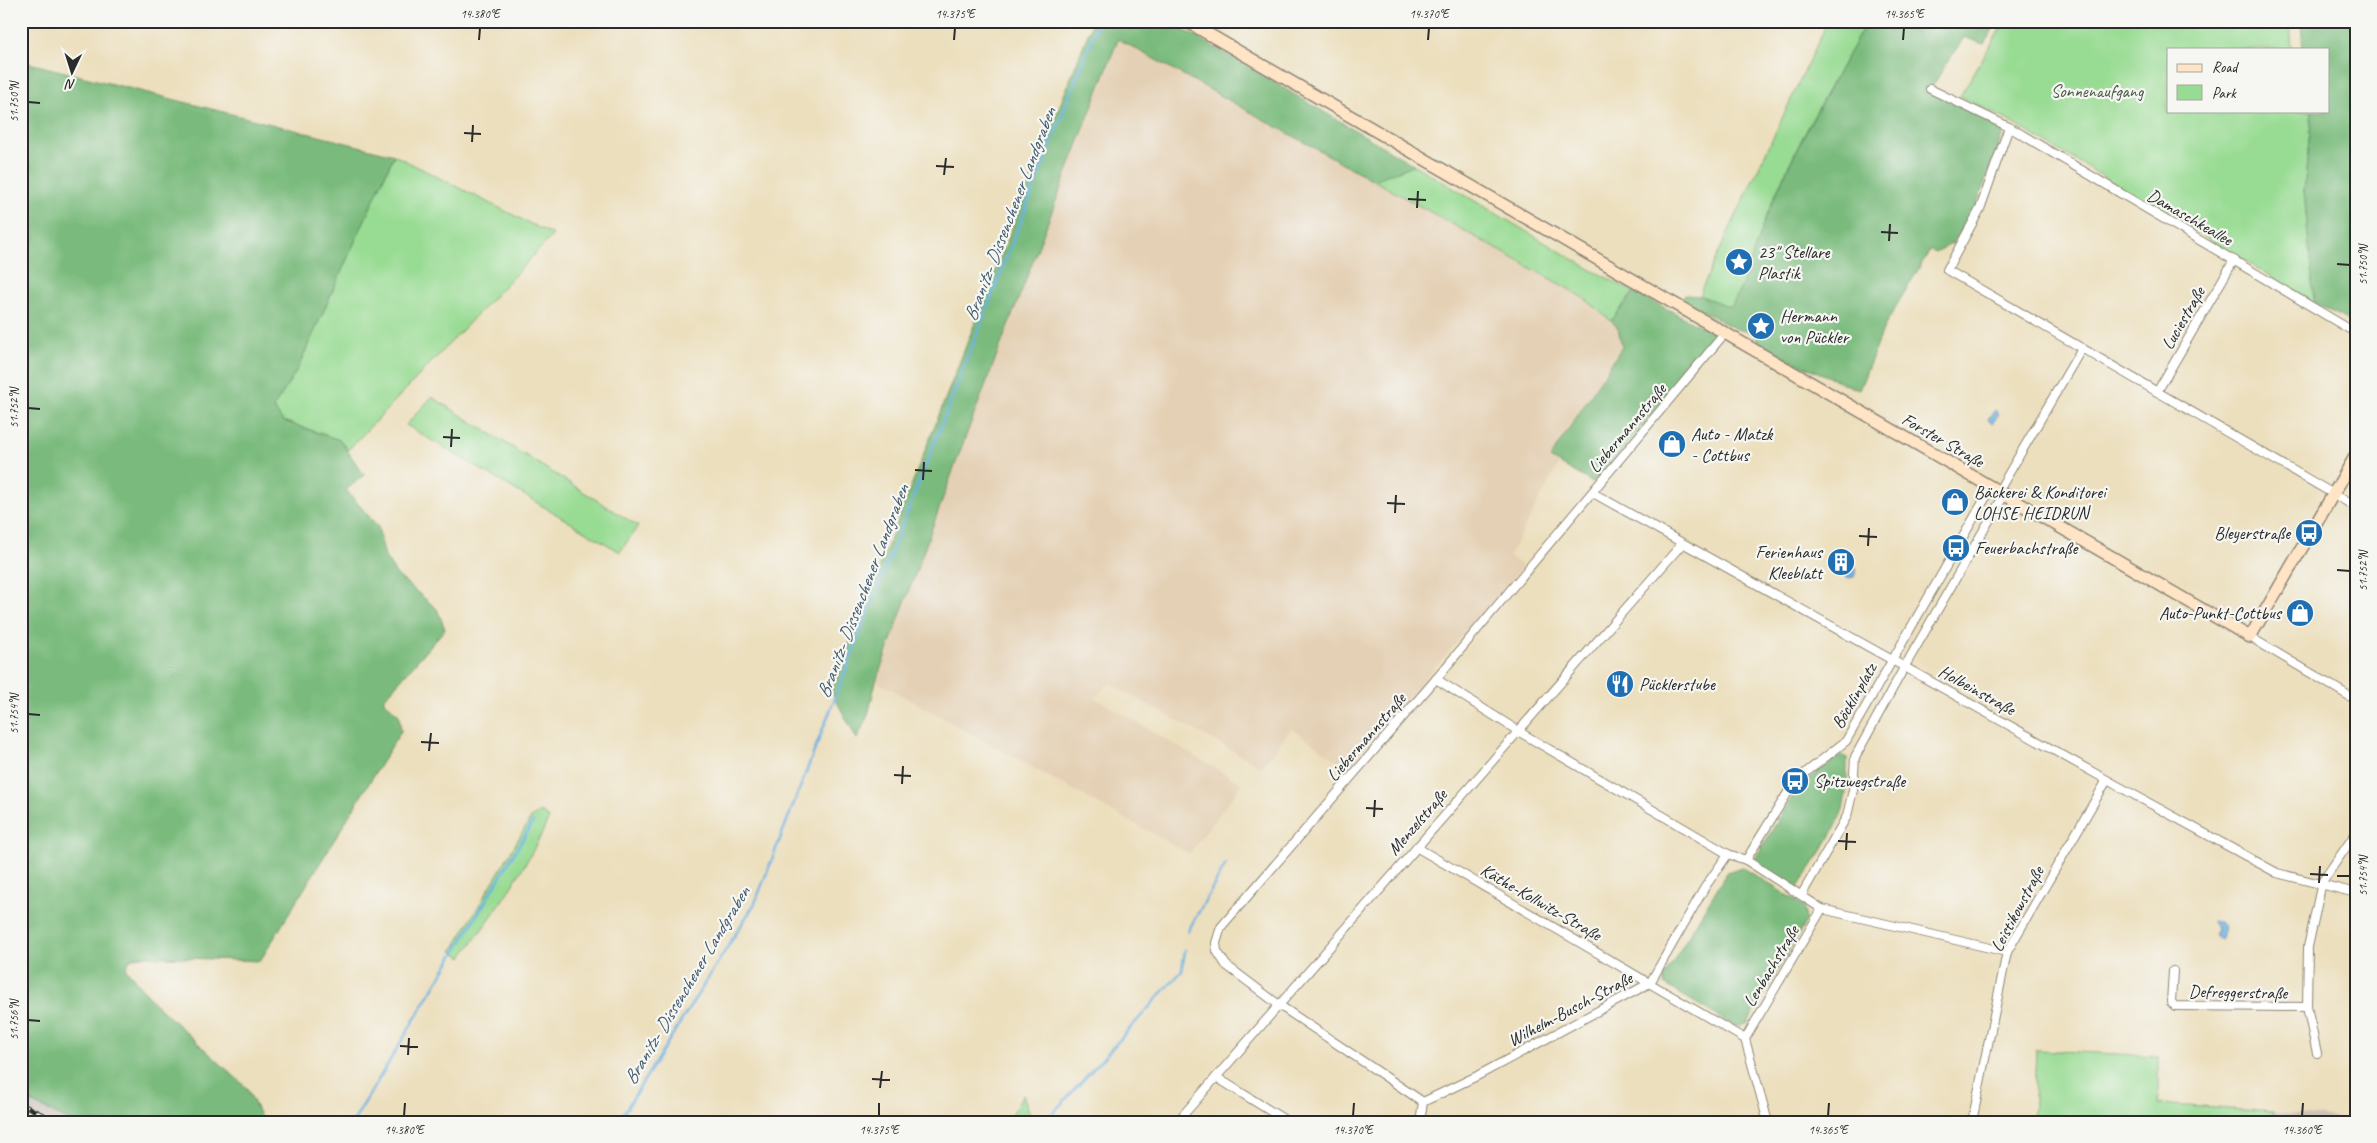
<svg xmlns="http://www.w3.org/2000/svg" width="2377" height="1143" font-family="Caveat,sans-serif">
  <rect width="100%" height="100%" fill="#f6f6f2"/>
  <filter id="ink" filterUnits="userSpaceOnUse"><feTurbulence type="fractalNoise" baseFrequency=".02" numOctaves="2"/><feDisplacementMap in="SourceGraphic" scale="10" xChannelSelector="R" yChannelSelector="G"/><feConvolveMatrix kernelMatrix="1 2 1 2 8 2 1 2 1" color-interpolation-filters="sRGB"/></filter>
  <filter id="wash" filterUnits="userSpaceOnUse"><feTurbulence type="fractalNoise" baseFrequency=".0096" numOctaves="4" result="noise"/><feDisplacementMap in="SourceGraphic" scale="20" xChannelSelector="R" yChannelSelector="G"/><feGaussianBlur stdDeviation="1.12" result="paint"/><feColorMatrix in="noise" values="0 0 0 0 0 0 0 0 0 0 0 0 0 0 0 0 0 1.4 0 .05"/><feComposite in="paint" operator="in"/></filter>
  <g filter="url(#wash)">
    <rect width="100%" height="100%" fill="#ecdfbd"/>
    <polygon fill="#e4d0b4" points="1118,39 1585,298 1618,328 1622,347 1550,458 1559,464 1509,556 1523,566 1348,768 1291,728 1262,767 1109,683 1095,698 1242,784 1189,854 876,681 969,427"/>
    <g fill="#cbc2b8">
      <polygon points="21,1097 72,1122 38,1122 21,1113"/>
      <polygon points="2274,1112 2356,1120 2356,1122 2277,1122"/>
    </g>
    <g fill="#98db93" stroke="#62835f">
      <path d="M 1828,21 L 1867,21 C 1830,87 1791,152 1764,222 C 1753,251 1747,280 1731,308 L 1701,296 L 1702,288 Z"/>
      <polygon points="2005,21 2290,21 2292,49 2168,49 2168,111 2312,111 2304,191 2314,302 2011,122 1960,96"/>
      <polygon points="394,155 553,235 348,450 340,440 283,421 273,408 298,367"/>
      <polygon points="1414,165 1588,268 1634,292 1611,321 1583,297 1373,180"/>
      <polygon points="432,397 638,526 620,552 406,425"/>
      <path d="M 540,812 L 549,818 C 527,868 494,913 462,957 L 452,951 L 531,818 Z"/>
      <polygon points="2036,1050 2158,1056 2158,1104 2274,1112 2277,1122 2033,1122"/>
      <polygon points="1023,1095 1033,1122 1008,1122"/>
    </g>
    <g fill="#7abb7d" stroke="#527354">
      <polygon points="1093,21 1163,21 1197,37 1414,165 1373,180 1118,39 962,446 876,681 868,715 857,739 831,691"/>
      <path d="M 1867,21 L 1998,21 L 1984,44 L 1964,37 L 1929,91 L 2004,130 L 1976,206 L 1954,242 L 1936,253 L 1930,250 L 1886,323 L 1859,390 L 1761,347 L 1755,334 L 1734,328 L 1682,300 L 1685,295 L 1701,296 L 1731,307 C 1747,280 1753,251 1764,222 C 1792,152 1830,87 1867,21 Z"/>
      <polygon points="2301,21 2356,21 2356,325 2314,302 2304,191 2312,111 2328,111 2328,49 2303,49"/>
      <polygon points="21,61 394,155 297,370 273,408 283,421 340,440 364,475 346,490 378,527 385,557 397,575 437,609 445,629 383,700 399,715 401,731 260,961 140,956 130,959 126,969 154,1003 247,1088 263,1122 72,1122 21,1097"/>
      <polygon points="1634,292 1718,335 1604,473 1592,482 1550,458 1622,347 1618,328 1611,321"/>
      <path d="M 1841,755 L 1847,758 C 1847,775 1847,793 1843,809 C 1834,837 1813,863 1798,887 L 1753,862 L 1799,786 Z"/>
      <polygon points="1742,867 1804,906 1806,921 1747,1024 1734,1026 1664,984 1664,977 1727,872"/>
    </g>
    <g fill="#6db1e3" stroke="#4c6e87">
      <polygon points="1995,410 1999,415 1992,423 1988,419"/>
      <polygon points="1853,565 1857,568 1854,577 1846,578 1844,573 1849,571 1849,566"/>
      <polygon points="2213,920 2219,922 2224,928 2221,939 2218,939 2214,934 2216,928 2212,922"/>
    </g>
    <g fill="none" stroke-linecap="round" stroke-linejoin="round">
      <g stroke="#6db1e3" stroke-width="2.5">
        <polyline points="1188,931 1226,864"/>
        <polyline points="353,1122 533,822"/>
        <polyline points="618,1122 755,903 1099,21"/>
        <polyline points="1045,1122 1182,971 1185,950"/>
      </g>
    </g>
  </g>
  <g filter="url(#ink)">
    <g fill="none" stroke-linecap="round" stroke-linejoin="round">
      <defs>
        <g id="street">
          <polyline points="1930,89 2009,127"/>
          <polyline points="2356,333 2009,127 1980,209 1947,270 2356,507"/>
          <polyline points="2157,392 2234,260"/>
          <polyline points="1998,492 2082,348"/>
          <polyline points="1593,493 2107,780 2277,873 2356,893"/>
          <polyline points="2250,637 2356,700"/>
          <polyline points="1436,679 1523,734 1728,854 1746,860 1822,909 2007,952"/>
          <polyline points="1416,847 1745,1039"/>
          <polyline points="1746,860 1795,781 1846,741 1991,488"/>
          <polyline points="1802,894 1847,816 1853,790 1855,757 1905,666 2004,495"/>
          <polyline points="2173,971 2171,1002 2175,1006 2307,1007"/>
          <polyline points="2317,1053 2307,1007 2308,947 2322,882 2356,833"/>
          <polyline points="1216,1077 1288,1122"/>
          <polyline points="1423,1102 1279,1005 1226,965 1217,951 1216,943 1221,927 1436,679 1725,333"/>
          <polyline points="1423,1102 1477,1076 1650,983 1705,887 1728,854"/>
          <polyline points="1177,1122 1682,544"/>
          <polyline points="1420,1122 1423,1102"/>
          <polyline points="1768,1122 1745,1039 1822,909"/>
          <polyline points="1972,1122 2007,952 2107,780"/>
        </g>
        <polyline id="secondary" points="1186,21 2250,637 2356,455"/>
      </defs>
      <use href="#street" stroke="#8c8574" stroke-width="10"/>
      <use href="#secondary" stroke="#8c8574" stroke-width="14"/>
      <use href="#street" stroke="#fff" stroke-width="8"/>
      <use href="#secondary" stroke="#ffe4c6" stroke-width="11"/>
      <defs>
        <polyline id="rail" points="21,1104 58,1122"/>
      </defs>
      <use href="#rail" stroke="#2b2b2b" stroke-width="4.5"/>
      <use href="#rail" stroke="#f6f6f2" stroke-width="2.5" stroke-dasharray="8" stroke-linecap="butt"/>
    </g>
  </g>
  <path fill="none" stroke="#2b2b2b" stroke-width="2" d="M 479,40 L 480,28M 954,40 L 955,28M 1428,40 L 1429,28M 1903,40 L 1904,28M 28,102 L 40,103M 464,133 L 481,134M 472,142 L 473,125M 936,166 L 954,167M 944,175 L 946,158M 1408,199 L 1426,200M 1417,208 L 1418,191M 1881,232 L 1898,233M 1889,241 L 1890,224M 2337,264 L 2350,265M 28,408 L 40,409M 443,437 L 460,438M 451,447 L 452,429M 915,470 L 932,471M 923,480 L 924,462M 1387,503 L 1405,504M 1395,513 L 1396,495M 1859,536 L 1877,537M 1868,546 L 1869,528M 2337,570 L 2350,571M 28,714 L 40,715M 421,742 L 439,743M 429,751 L 431,733M 894,775 L 911,776M 902,784 L 903,766M 1366,808 L 1383,809M 1374,817 L 1375,800M 1838,841 L 1856,842M 1846,850 L 1847,833M 2310,874 L 2328,875M 2337,876 L 2350,876M 2319,883 L 2320,866M 28,1020 L 40,1021M 400,1046 L 418,1047M 408,1055 L 409,1038M 872,1079 L 890,1080M 880,1088 L 882,1071M 404,1116 L 405,1103M 879,1116 L 879,1103M 1353,1116 L 1354,1103M 1828,1116 L 1829,1103M 2302,1116 L 2303,1103"/>
  <defs>
    <symbol id="sight-disc" viewBox="-11 -11 22 22"><circle r="9.5" fill="#1f6fb2" stroke="#f6f6f2"/><path d="M0-6L1.8-2.2L6-1.7L2.9 1.2L3.7 5.4L0 3.3L-3.7 5.4L-2.9 1.2L-6-1.7L-1.8-2.2Z" fill="#fff"/></symbol>
    <symbol id="shop-disc" viewBox="-11 -11 22 22"><circle r="9.5" fill="#1f6fb2" stroke="#f6f6f2"/><path d="M-5-2.5h2.3a2.7 3.5 0 0 1 5.4 0H5L5.5 6h-11ZM-1.5-2.5h3a1.5 2.3 0 0 0-3 0Z" fill="#fff"/></symbol>
    <symbol id="bus-disc" viewBox="-11 -11 22 22"><circle r="9.5" fill="#1f6fb2" stroke="#f6f6f2"/><path d="M-5-6H5V4H4V6H2V4H-2V6H-4V4H-5ZM-3.5-4V0h7V-4ZM-3.5 1.2v1.5H-2V1.2ZM2 1.2v1.5H3.5V1.2Z" fill="#fff"/></symbol>
    <symbol id="building-disc" viewBox="-11 -11 22 22"><circle r="9.5" fill="#1f6fb2" stroke="#f6f6f2"/><path d="M-4-6H4V6H1V3H-1V6H-4ZM-2.5-4.3h1.7v1.8h-1.7ZM.8-4.3h1.7v1.8H.8ZM-2.5-1h1.7V.8h-1.7ZM.8-1h1.7V.8H.8Z" fill="#fff"/></symbol>
    <symbol id="restaurant-disc" viewBox="-11 -11 22 22"><circle r="9.5" fill="#1f6fb2" stroke="#f6f6f2"/><path d="M-5-6h1v4h1v-4h1v4h1v-4h1v5L-1.5 .5V6h-2V.5L-5-1ZM5-6V6H3V1.5H1.5Q1.5-4 5-6Z" fill="#fff"/></symbol>
  </defs>
  <g fill-rule="evenodd">
    <use href="#sight-disc" x="1723" y="246" width="32" height="32"/>
    <use href="#sight-disc" x="1745" y="310" width="32" height="32"/>
    <use href="#shop-disc" x="1656" y="428" width="32" height="32"/>
    <use href="#shop-disc" x="1939" y="486" width="32" height="32"/>
    <use href="#bus-disc" x="2293" y="517" width="32" height="32"/>
    <use href="#bus-disc" x="1940" y="532" width="32" height="32"/>
    <use href="#building-disc" x="1825" y="546" width="32" height="32"/>
    <use href="#shop-disc" x="2284" y="597" width="32" height="32"/>
    <use href="#restaurant-disc" x="1604" y="668" width="32" height="32"/>
    <use href="#bus-disc" x="1779" y="765" width="32" height="32"/>
  </g>
  <g text-anchor="middle" stroke-width="4.5" stroke-linejoin="round" paint-order="stroke">
    <g font-size="18" fill="#465745" stroke="#f6f6f2">
      <text x="2097" y="97">Sonnenaufgang</text>
    </g>
    <g font-size="18" fill="#2b2b2b" stroke="#f6f6f2">
      <text transform="translate(2190 217) rotate(30)" y="6">Damaschkeallee</text>
      <text transform="translate(2183 318) rotate(-60)" y="6">Luciestraße</text>
      <text transform="translate(1627 428) rotate(-50)" y="6">Liebermannstraße</text>
      <text transform="translate(1943 440) rotate(30)" y="6">Forster Straße</text>
      <text transform="translate(1977 690) rotate(29)" y="6">Holbeinstraße</text>
      <text transform="translate(1854 696) rotate(-60)" y="6">Böcklinplatz</text>
      <text transform="translate(1366 737) rotate(-49)" y="6">Liebermannstraße</text>
      <text transform="translate(1417 822) rotate(-49)" y="6">Menzelstraße</text>
      <text transform="translate(1541 902) rotate(30)" y="6">Käthe-Kollwitz-Straße</text>
      <text transform="translate(2017 909) rotate(-62)" y="6">Leistikowstraße</text>
      <text transform="translate(1771 966) rotate(-59)" y="6">Lenbachstraße</text>
      <text transform="translate(2238 992) rotate(1)" y="6">Defreggerstraße</text>
      <text transform="translate(1570 1009) rotate(-28)" y="6">Wilhelm-Busch-Straße</text>
    </g>
    <g font-size="18" fill="#2b2b2b" stroke="#f6f6f2" text-anchor="start">
      <text x="1758" y="258">23" Stellare<tspan x="1758" dy="21">Plastik</tspan></text>
      <text x="1780" y="322">Hermann<tspan x="1780" dy="21">von Pückler</tspan></text>
      <text x="1691" y="440">Auto - Matzk<tspan x="1691" dy="21">- Cottbus</tspan></text>
      <text x="1974" y="498">Bäckerei &amp; Konditorei<tspan x="1974" dy="21">LOHSE HEIDRUN</tspan></text>
      <text x="2290" y="539" text-anchor="end">Bleyerstraße</text>
      <text x="1975" y="554">Feuerbachstraße</text>
      <text x="1822" y="558" text-anchor="end">Ferienhaus<tspan x="1822" dy="21">Kleeblatt</tspan></text>
      <text x="2281" y="619" text-anchor="end">Auto-Punkt-Cottbus</text>
      <text x="1639" y="690">Pücklerstube</text>
      <text x="1814" y="787">Spitzwegstraße</text>
    </g>
    <g font-size="19" font-style="italic" fill="#425a6b" stroke="#f6f6f2">
      <text transform="translate(1009 214) rotate(-69)" y="7">Branitz- Dissenchener Landgraben</text>
      <text transform="translate(862 591) rotate(-69)" y="7">Branitz- Dissenchener Landgraben</text>
      <text transform="translate(686 985) rotate(-59)" y="7">Branitz- Dissenchener Landgraben</text>
    </g>
  </g>
  <rect width="2377" height="1143" fill="none" stroke="#f6f6f2" stroke-width="55"/>
  <rect x="2167" y="48" width="162" height="65" fill="#f6f6f2" stroke="#a5a5a2"/>
  <rect x="2177" y="64" width="25" height="8" fill="#ffe4c6" stroke="#a5a5a2"/>
  <text x="2212" y="72" font-size="15" fill="#2b2b2b">Road</text>
  <rect x="2177" y="85" width="25" height="15" fill="#98db93" stroke="#a5a5a2"/>
  <text x="2212" y="98" font-size="15" fill="#2b2b2b">Park</text>
  <g transform="translate(72 72) rotate(184)" stroke="#f6f6f2" stroke-width="4" paint-order="stroke">
  <path d="M0-4L9 19L0 12L-9 19Z" fill="#2b2b2b"/>
  <text y="-8" font-size="14" font-weight="bold" text-anchor="middle" fill="#2b2b2b">N</text>
  </g>
  <rect x="28" y="28" width="2322" height="1088" fill="none" stroke="#2b2b2b" stroke-width="2"/>
  <g font-size="12" text-anchor="middle" fill="#2b2b2b">
    <text x="480" y="18">14.380°E</text>
    <text x="955" y="18">14.375°E</text>
    <text x="1429" y="18">14.370°E</text>
    <text x="1904" y="18">14.365°E</text>
    <text transform="translate(14 102) rotate(-90)" y="4">51.750°N</text>
    <text transform="translate(2363 265) rotate(-90)" y="4">51.750°N</text>
    <text transform="translate(14 408) rotate(-90)" y="4">51.752°N</text>
    <text transform="translate(2363 571) rotate(-90)" y="4">51.752°N</text>
    <text transform="translate(14 714) rotate(-90)" y="4">51.754°N</text>
    <text transform="translate(2363 876) rotate(-90)" y="4">51.754°N</text>
    <text transform="translate(14 1020) rotate(-90)" y="4">51.756°N</text>
    <text x="404" y="1134">14.380°E</text>
    <text x="879" y="1134">14.375°E</text>
    <text x="1353" y="1134">14.370°E</text>
    <text x="1828" y="1134">14.365°E</text>
    <text x="2302" y="1134">14.360°E</text>
  </g>
</svg>
